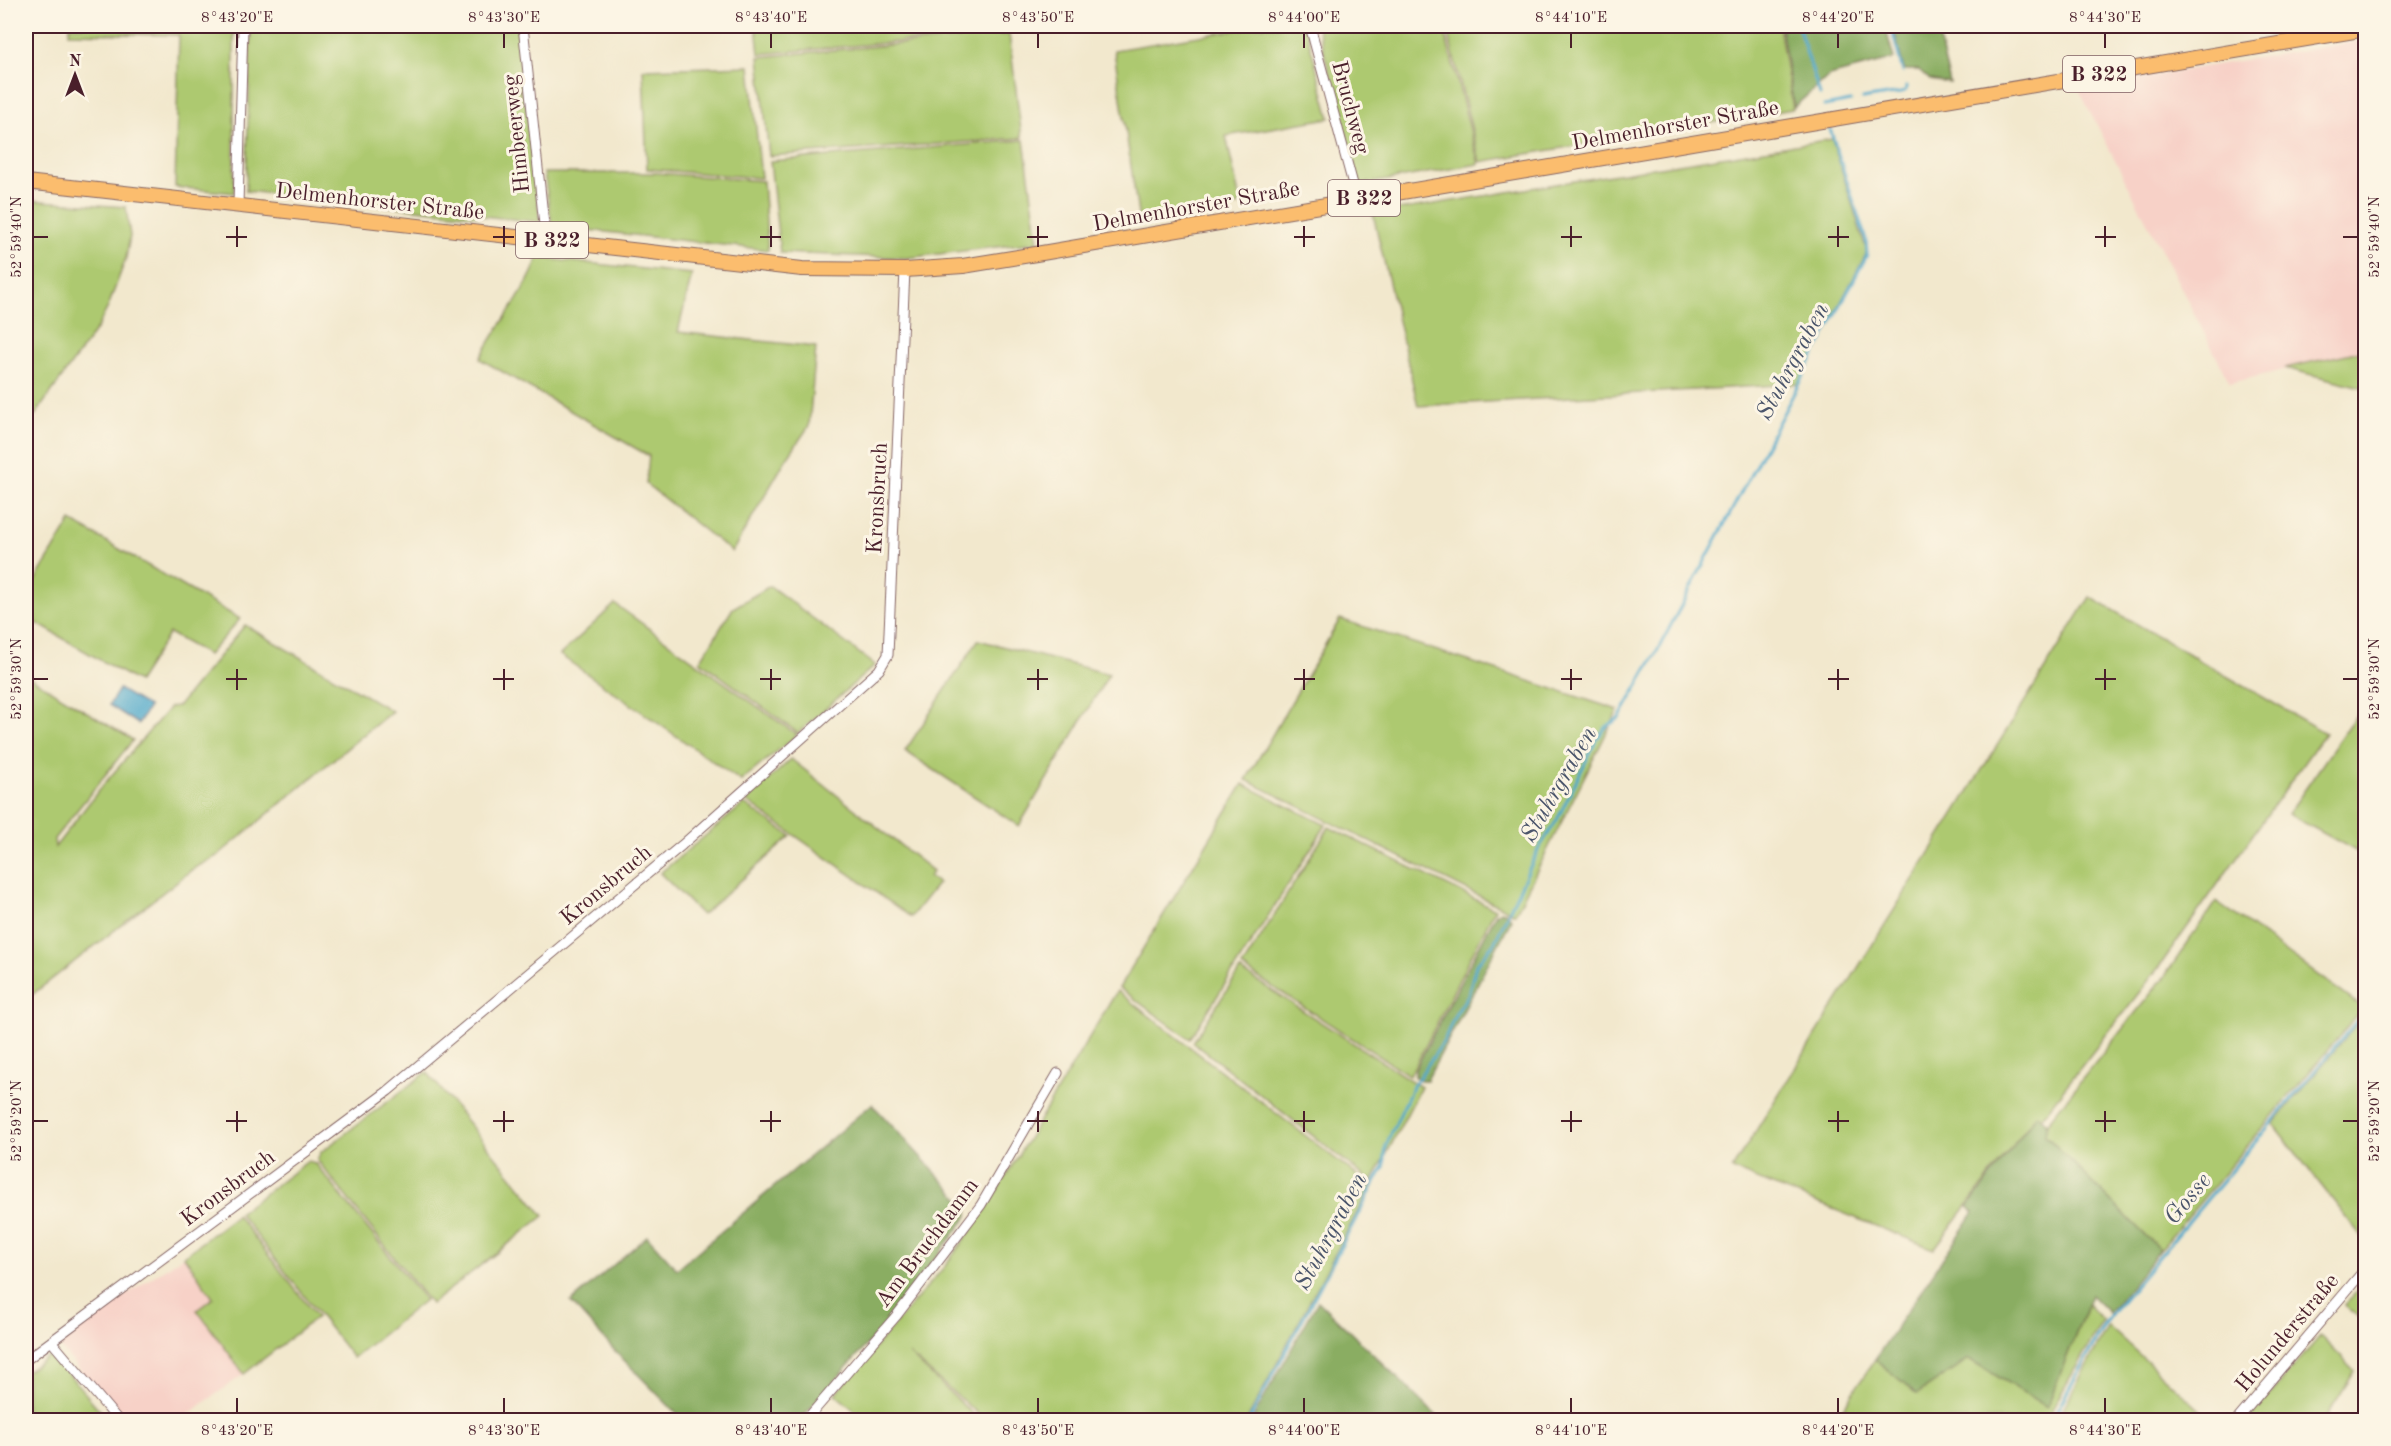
<svg xmlns="http://www.w3.org/2000/svg" width="2391" height="1446" font-family="'Old Standard TT',serif">
  <rect width="100%" height="100%" fill="#fcf5e5"/>
  <filter id="ink" filterUnits="userSpaceOnUse"><feTurbulence type="fractalNoise" baseFrequency=".0167" numOctaves="2"/><feDisplacementMap in="SourceGraphic" scale="12" xChannelSelector="R" yChannelSelector="G"/><feConvolveMatrix kernelMatrix="1 2 1 2 8 2 1 2 1" color-interpolation-filters="sRGB"/></filter>
  <filter id="wash" filterUnits="userSpaceOnUse"><feTurbulence type="fractalNoise" baseFrequency=".008" numOctaves="4" result="noise"/><feDisplacementMap in="SourceGraphic" scale="24" xChannelSelector="R" yChannelSelector="G"/><feGaussianBlur stdDeviation="1.35" result="paint"/><feColorMatrix in="noise" values="0 0 0 0 0 0 0 0 0 0 0 0 0 0 0 0 0 1.4 0 .05"/><feComposite in="paint" operator="in"/></filter>
  <g filter="url(#wash)">
    <rect width="100%" height="100%" fill="#f2e8cd"/>
    <g fill="#f7d1c7">
      <polygon points="2365,40 2365,350 2230,383 2078,88"/>
      <polygon points="184,1256 213,1298 198,1310 244,1374 180,1420 122,1420 56,1342"/>
    </g>
    <g fill="#adc96f" stroke="#7c744d" stroke-width="1.5">
      <polygon points="70,26 234,26 234,193 175,187 179,35 69,33"/>
      <polygon points="251,26 518,26 540,222 246,191"/>
      <polygon points="756,26 1009,26 1010,32 759,54"/>
      <polygon points="1260,26 1305,26 1330,118 1226,136 1241,205 1139,221 1114,50"/>
      <polygon points="1317,26 1443,26 1479,164 1359,185"/>
      <polygon points="1446,26 1779,26 1793,109 1480,162"/>
      <polygon points="1009,34 1022,138 769,156 759,57"/>
      <polygon points="750,66 761,178 647,169 643,69"/>
      <polygon points="1832,139 1867,252 1798,384 1418,406 1373,214"/>
      <polygon points="1024,140 1038,242 906,258 780,253 770,161"/>
      <polygon points="544,173 656,173 763,181 768,250 552,226"/>
      <polygon points="26,200 126,207 130,236 126,258 108,307 97,328 33,418 26,424"/>
      <path d="M 538,258 L 692,274 L 678,332 L 816,347 L 809,426 L 785,461 L 732,552 L 646,484 L 649,456 L 480,359 C 498,324 525,295 538,258 Z"/>
      <polygon points="2365,350 2365,388 2285,368"/>
      <polygon points="71,521 240,619 208,655 169,633 138,682 26,617 26,578 34,582"/>
      <polygon points="770,586 875,665 798,733 700,661 733,608"/>
      <polygon points="2090,597 2325,733 2159,967 2042,1117 2037,1114 1934,1249 1732,1169"/>
      <polygon points="615,604 797,735 741,781 560,655"/>
      <polygon points="1340,619 1618,710 1515,914 1246,780"/>
      <path d="M 245,625 L 392,711 L 217,856 L 193,869 L 28,998 L 26,1003 C 25,973 42,958 26,927 L 26,675 L 133,740 L 54,839 L 55,847 L 99,790 L 170,707 L 178,706 Z"/>
      <polygon points="978,640 1109,674 1019,826 905,751"/>
      <polygon points="2365,703 2365,856 2288,814"/>
      <polygon points="791,759 933,871 929,877 938,883 911,917 746,801"/>
      <polygon points="1243,784 1326,825 1190,1039 1119,988"/>
      <polygon points="744,804 791,836 702,915 660,873"/>
      <polygon points="1329,827 1495,909 1410,1076 1242,967"/>
      <polygon points="2216,901 2363,1008 2160,1250 2045,1135 2047,1123 2165,976"/>
      <polygon points="1240,970 1421,1087 1372,1182 1193,1042"/>
      <polygon points="1117,991 1371,1186 1247,1420 985,1420 909,1354 979,1420 866,1420 835,1394 945,1266 986,1209"/>
      <polygon points="2365,1014 2365,1241 2273,1124"/>
      <polygon points="427,1072 544,1216 431,1304 317,1160 321,1152"/>
      <polygon points="308,1161 315,1163 425,1300 353,1358 239,1213"/>
      <polygon points="237,1215 317,1317 244,1374 197,1310 213,1298 184,1256"/>
      <polygon points="2365,1282 2365,1323 2345,1305"/>
      <polygon points="2088,1304 2103,1320 2046,1420 1835,1420 1875,1359 1917,1394 1969,1359 2047,1407"/>
      <polygon points="2108,1326 2211,1420 2057,1420"/>
      <polygon points="2320,1336 2355,1371 2324,1420 2249,1420"/>
      <polygon points="50,1355 56,1359 108,1420 26,1420 26,1372"/>
    </g>
    <g fill="#8aad62" stroke="#6a6646" stroke-width="1.5">
      <polygon points="1781,26 1885,26 1894,59 1829,76 1794,107"/>
      <polygon points="1893,26 1936,26 1950,83 1930,80 1919,70 1904,70"/>
      <polygon points="1500,911 1508,913 1511,919 1508,926 1427,1080 1420,1080 1415,1077 1415,1070 1496,914"/>
      <polygon points="872,1104 968,1208 968,1216 879,1331 800,1420 683,1420 615,1351 571,1302 647,1236 677,1269"/>
      <polygon points="2037,1114 2047,1123 2045,1135 2160,1250 2109,1313 2091,1295 2047,1407 1969,1359 1917,1394 1875,1359 1974,1212 1968,1207"/>
      <polygon points="1318,1301 1441,1420 1252,1420"/>
    </g>
    <polygon fill="#4da7ca" stroke="#4c637a" stroke-width="1.5" points="119,689 149,707 138,724 109,705"/>
    <g fill="none" stroke-linecap="round" stroke-linejoin="round">
      <g stroke="#4da7ca" stroke-width="3">
        <polyline points="1798,26 1820,95"/>
        <polyline points="1891,26 1903,72"/>
        <polyline points="1862,99 1901,93 1906,90 1906,86"/>
        <polyline points="1824,106 1851,101"/>
        <polyline points="1249,1420 1379,1175 1384,1167 1386,1145 1413,1086 1444,1041 1455,1015 1468,995 1476,965 1494,943 1538,850 1557,820 1597,739 1605,728 1620,717 1653,659 1867,255 1866,240 1830,129"/>
        <polyline points="2052,1420 2104,1325 2117,1307 2366,1010"/>
      </g>
    </g>
  </g>
  <g filter="url(#ink)">
    <g fill="none" stroke-linecap="round" stroke-linejoin="round">
      <defs>
        <g id="minor">
          <polyline points="523,26 544,225 542,239"/>
          <polyline points="1310,26 1357,199"/>
          <polyline points="238,205 243,26"/>
          <polyline points="52,1342 118,1420"/>
          <polyline points="26,1360 388,1091 682,845 879,670 888,655 905,270"/>
          <polyline points="806,1420 897,1315 981,1205 1058,1073"/>
          <polyline points="2237,1420 2366,1268"/>
        </g>
        <polyline id="primary" points="26,182 802,269 905,270 963,266 1036,254 2366,29"/>
      </defs>
      <use href="#minor" stroke="#856564" stroke-width="11"/>
      <use href="#primary" stroke="#856564" stroke-width="16"/>
      <use href="#minor" stroke="#fff" stroke-width="9"/>
      <use href="#primary" stroke="#fbbd6e" stroke-width="14"/>
    </g>
  </g>
  <path fill="none" stroke="#4a1f2b" stroke-width="2" d="M 237,33 L 237,48M 504,33 L 504,48M 771,33 L 771,48M 1038,33 L 1038,48M 1304,33 L 1304,48M 1571,33 L 1571,48M 1838,33 L 1838,48M 2105,33 L 2105,48M 237,226 L 237,247M 504,226 L 504,247M 771,226 L 771,247M 1038,226 L 1038,247M 1304,226 L 1304,247M 1571,226 L 1571,247M 1838,226 L 1838,247M 2105,226 L 2105,247M 33,237 L 48,237M 226,237 L 247,237M 493,237 L 514,237M 760,237 L 781,237M 1027,237 L 1048,237M 1294,237 L 1315,237M 1561,237 L 1582,237M 1828,237 L 1849,237M 2095,237 L 2116,237M 2343,237 L 2358,237M 237,669 L 237,690M 504,669 L 504,690M 771,669 L 771,690M 1038,669 L 1038,690M 1304,669 L 1304,690M 1571,669 L 1571,690M 1838,669 L 1838,690M 2105,669 L 2105,690M 33,679 L 48,679M 226,679 L 247,679M 493,679 L 514,679M 760,679 L 781,679M 1027,679 L 1048,679M 1294,679 L 1315,679M 1561,679 L 1582,679M 1828,679 L 1849,679M 2095,679 L 2116,679M 2343,679 L 2358,679M 237,1111 L 237,1132M 504,1111 L 504,1132M 771,1111 L 771,1132M 1038,1111 L 1038,1132M 1304,1111 L 1304,1132M 1571,1111 L 1571,1132M 1838,1111 L 1838,1132M 2105,1111 L 2105,1132M 33,1121 L 48,1121M 226,1121 L 247,1121M 493,1121 L 514,1121M 760,1121 L 781,1121M 1027,1121 L 1048,1121M 1294,1121 L 1315,1121M 1561,1121 L 1582,1121M 1828,1121 L 1849,1121M 2095,1121 L 2116,1121M 2343,1121 L 2358,1121M 237,1398 L 237,1413M 504,1398 L 504,1413M 771,1398 L 771,1413M 1038,1398 L 1038,1413M 1304,1398 L 1304,1413M 1571,1398 L 1571,1413M 1838,1398 L 1838,1413M 2105,1398 L 2105,1413"/>
  <g text-anchor="middle" stroke-width="6" stroke-linejoin="round" paint-order="stroke">
    <g fill="#fcf5e5" stroke="#7f5f63" stroke-width="1.5">
      <rect x="2063" y="56" width="72" height="36" rx="4.5"/>
      <rect x="1328" y="180" width="72" height="36" rx="4.5"/>
      <rect x="516" y="222" width="72" height="36" rx="4.5"/>
    </g>
    <g font-size="21" font-weight="bold" fill="#4a1f2b">
      <text x="2099" y="81">B 322</text>
      <text x="1364" y="205">B 322</text>
      <text x="552" y="247">B 322</text>
    </g>
    <g font-size="22" fill="#4a1f2b" stroke="#fcf5e5">
      <text transform="translate(1352 107) rotate(75)" y="8">Bruchweg</text>
      <text transform="translate(1675 124) rotate(-10)" y="8">Delmenhorster Straße</text>
      <text transform="translate(515 134) rotate(-96)" y="8">Himbeerweg</text>
      <text transform="translate(380 200) rotate(6)" y="8">Delmenhorster Straße</text>
      <text transform="translate(1196 205) rotate(-10)" y="8">Delmenhorster Straße</text>
      <text transform="translate(876 498) rotate(-87)" y="8">Kronsbruch</text>
      <text transform="translate(605 884) rotate(-40)" y="8">Kronsbruch</text>
      <text transform="translate(227 1187) rotate(-37)" y="8">Kronsbruch</text>
      <text transform="translate(926 1242) rotate(-53)" y="8">Am Bruchdamm</text>
      <text transform="translate(2286 1332) rotate(-50)" y="8">Holunderstraße</text>
    </g>
    <g font-size="24" font-style="italic" fill="#4b556b" stroke="#fcf5e5">
      <text transform="translate(1792 361) rotate(-62)" y="8">Stuhrgraben</text>
      <text transform="translate(1558 784) rotate(-60)" y="8">Stuhrgraben</text>
      <text transform="translate(2187 1198) rotate(-50)" y="8">Gosse</text>
      <text transform="translate(1330 1231) rotate(-62)" y="8">Stuhrgraben</text>
    </g>
  </g>
  <rect width="2391" height="1446" fill="none" stroke="#fcf5e5" stroke-width="66"/>
  <g transform="translate(75 75)" stroke="#fcf5e5" stroke-width="4.5" paint-order="stroke">
  <path d="M0-4.5L10 22L0 15L-10 22Z" fill="#4a1f2b"/>
  <text y="-9" font-size="16" font-weight="bold" text-anchor="middle" fill="#4a1f2b">N</text>
  </g>
  <rect x="33" y="33" width="2325" height="1380" fill="none" stroke="#4a1f2b" stroke-width="2"/>
  <g font-size="15" text-anchor="middle" fill="#4a1f2b">
    <text x="237" y="22">8°43'20"E</text>
    <text x="504" y="22">8°43'30"E</text>
    <text x="771" y="22">8°43'40"E</text>
    <text x="1038" y="22">8°43'50"E</text>
    <text x="1304" y="22">8°44'00"E</text>
    <text x="1571" y="22">8°44'10"E</text>
    <text x="1838" y="22">8°44'20"E</text>
    <text x="2105" y="22">8°44'30"E</text>
    <text transform="translate(16 237) rotate(-90)" y="5">52°59'40"N</text>
    <text transform="translate(2374 237) rotate(-90)" y="5">52°59'40"N</text>
    <text transform="translate(16 679) rotate(-90)" y="5">52°59'30"N</text>
    <text transform="translate(2374 679) rotate(-90)" y="5">52°59'30"N</text>
    <text transform="translate(16 1121) rotate(-90)" y="5">52°59'20"N</text>
    <text transform="translate(2374 1121) rotate(-90)" y="5">52°59'20"N</text>
    <text x="237" y="1435">8°43'20"E</text>
    <text x="504" y="1435">8°43'30"E</text>
    <text x="771" y="1435">8°43'40"E</text>
    <text x="1038" y="1435">8°43'50"E</text>
    <text x="1304" y="1435">8°44'00"E</text>
    <text x="1571" y="1435">8°44'10"E</text>
    <text x="1838" y="1435">8°44'20"E</text>
    <text x="2105" y="1435">8°44'30"E</text>
  </g>
</svg>
